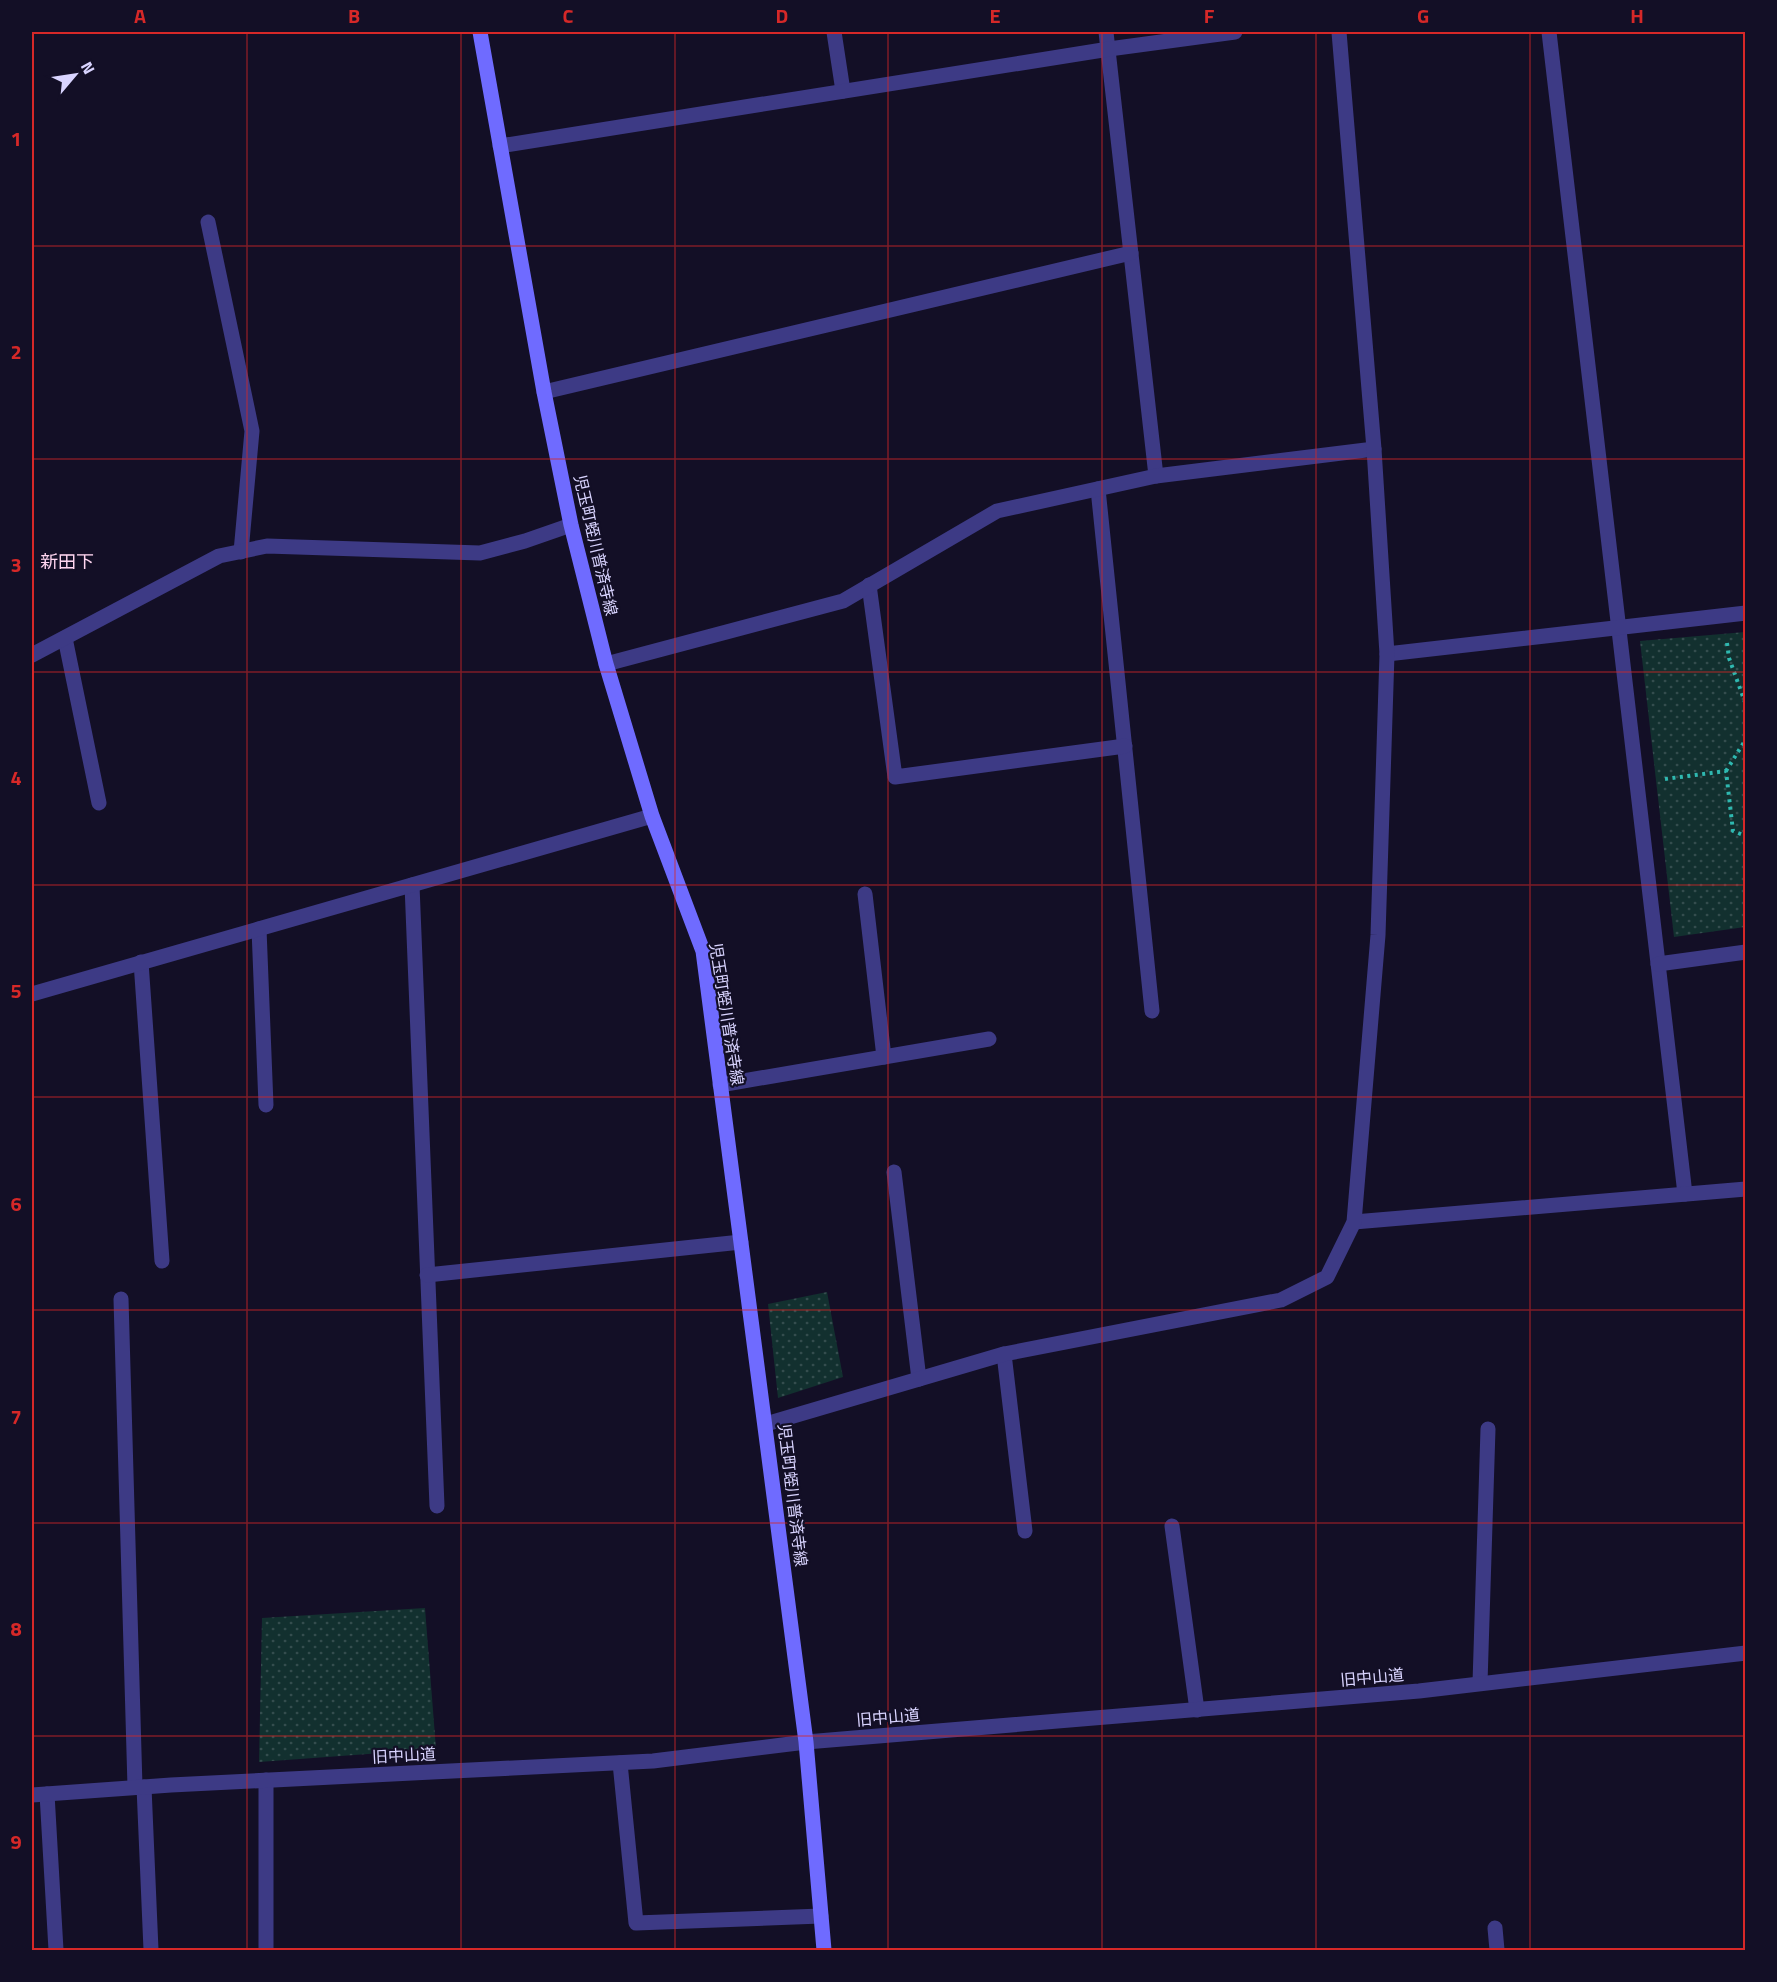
<svg xmlns="http://www.w3.org/2000/svg" width="1777" height="1982" font-family="'Titillium Web','Noto Sans JP',sans-serif">
  <defs>
    <pattern id="park-dots" width="8" height="8" patternUnits="userSpaceOnUse" patternTransform="scale(1.5)"><rect width="8" height="8" fill="#12302f"/><path d="M2 2h.1M6 6h.1" fill="none" stroke="#344d4e" stroke-width="1.8" stroke-linecap="round"/></pattern>
  </defs>
  <rect width="100%" height="100%" fill="#130f26"/>
  <g fill="url(#park-dots)">
    <polygon points="1745,632 1745,927 1674,937 1640,641"/>
    <polygon points="827,1292 843,1377 778,1398 768,1304"/>
    <polygon points="425,1608 436,1749 259,1762 262,1618"/>
  </g>
  <g fill="none" stroke-linecap="round" stroke-linejoin="round">
    <g stroke="#2fb8b0" stroke-width="4" stroke-dasharray="3 4.5" stroke-linecap="butt">
      <polyline points="1727,643 1729,658 1746,705"/>
      <polyline points="1726,771 1746,739"/>
      <polyline points="1665,779 1726,771 1733,831 1746,836"/>
    </g>
    <g stroke="#3d3a85" stroke-width="15">
      <polyline points="834,32 843,91"/>
      <polyline points="412,885 437,1506"/>
      <polyline points="427,1275 741,1242"/>
    </g>
    <g stroke="#3d3a85" stroke-width="15">
      <polyline points="1106,32 1156,476"/>
      <polyline points="1549,32 1685,1194"/>
      <polyline points="500,146 1109,49 1235,32"/>
      <polyline points="208,222 252,431 241,552"/>
      <polyline points="544,392 1131,253"/>
      <polyline points="1098,489 1152,1011"/>
      <polyline points="869,585 895,777 1125,746"/>
      <polyline points="65,638 99,803"/>
      <polyline points="1387,654 1746,613"/>
      <polyline points="32,655 219,556 267,546 480,553 525,541 571,525"/>
      <polyline points="606,664 843,601 997,511 1156,476 1374,449"/>
      <polyline points="865,894 884,1057"/>
      <polyline points="259,929 266,1105"/>
      <polyline points="141,962 162,1261"/>
      <polyline points="1658,964 1746,952"/>
      <polyline points="32,994 652,816"/>
      <polyline points="720,1085 989,1039"/>
      <polyline points="894,1172 919,1379"/>
      <polyline points="1354,1222 1746,1189"/>
      <polyline points="121,1299 135,1787"/>
      <polyline points="1004,1354 1025,1531"/>
      <polyline points="766,1424 1004,1354 1281,1300 1327,1277 1354,1222 1378,935 1387,654 1374,449 1339,32"/>
      <polyline points="1172,1526 1197,1710"/>
      <polyline points="1480,1683 1488,1429"/>
      <polyline points="620,1763 636,1923 821,1916"/>
      <polyline points="144,1787 151,1950"/>
      <polyline points="47,1794 56,1950"/>
      <polyline points="1495,1928 1497,1950"/>
      <polyline points="266,1950 266,1780"/>
    </g>
    <polyline stroke="#3d3a85" stroke-width="15" points="32,1795 171,1785 653,1761 806,1742 1419,1691 1746,1653"/>
    <polyline stroke="#6f6bff" stroke-width="15" points="480,32 544,392 571,525 606,664 652,816 703,951 806,1742 824,1950"/>
  </g>
  <path fill="none" stroke="#d62828" stroke-width="1.5" stroke-opacity="0.55" d="M 247,32 L 247,1950M 461,32 L 461,1950M 675,32 L 675,1950M 888,32 L 888,1950M 1102,32 L 1102,1950M 1316,32 L 1316,1950M 1530,32 L 1530,1950M 32,246 L 1746,246M 32,459 L 1746,459M 32,672 L 1746,672M 32,885 L 1746,885M 32,1097 L 1746,1097M 32,1310 L 1746,1310M 32,1523 L 1746,1523M 32,1736 L 1746,1736"/>
  <g text-anchor="middle" stroke-width="4.5" stroke-linejoin="round" paint-order="stroke">
    <g font-size="16" fill="#d9d4ff" stroke="#130f26">
      <text transform="translate(596 545) rotate(77)" y="6">児玉町蛭川普済寺線</text>
      <text transform="translate(727 1014) rotate(81)" y="6">児玉町蛭川普済寺線</text>
      <text transform="translate(793 1495) rotate(83)" y="6">児玉町蛭川普済寺線</text>
      <text transform="translate(1372 1677) rotate(-5)" y="6">旧中山道</text>
      <text transform="translate(888 1717) rotate(-5)" y="6">旧中山道</text>
      <text transform="translate(404 1755) rotate(-3)" y="6">旧中山道</text>
    </g>
    <g font-size="18" fill="#ffd6f0" stroke="#130f26">
      <text x="67" y="568">新田下</text>
    </g>
  </g>
  <rect width="1777" height="1982" fill="none" stroke="#130f26" stroke-width="66"/>
  <g transform="translate(75 75) rotate(61)" stroke="#130f26" stroke-width="4.5" paint-order="stroke">
  <path d="M0-4.5L10 22L0 15L-10 22Z" fill="#d9d4ff"/>
  <text y="-9" font-size="16" font-weight="bold" text-anchor="middle" fill="#d9d4ff">N</text>
  </g>
  <rect x="33" y="33" width="1711" height="1916" fill="none" stroke="#d62828" stroke-width="2"/>
  <g font-size="20" text-anchor="middle" font-weight="bold" fill="#d62828">
    <text x="140" y="23">A</text>
    <text x="354" y="23">B</text>
    <text x="568" y="23">C</text>
    <text x="782" y="23">D</text>
    <text x="995" y="23">E</text>
    <text x="1209" y="23">F</text>
    <text x="1423" y="23">G</text>
    <text x="1637" y="23">H</text>
    <text x="16" y="146">1</text>
    <text x="16" y="359">2</text>
    <text x="16" y="572">3</text>
    <text x="16" y="785">4</text>
    <text x="16" y="998">5</text>
    <text x="16" y="1211">6</text>
    <text x="16" y="1424">7</text>
    <text x="16" y="1636">8</text>
    <text x="16" y="1849">9</text>
  </g>
</svg>
